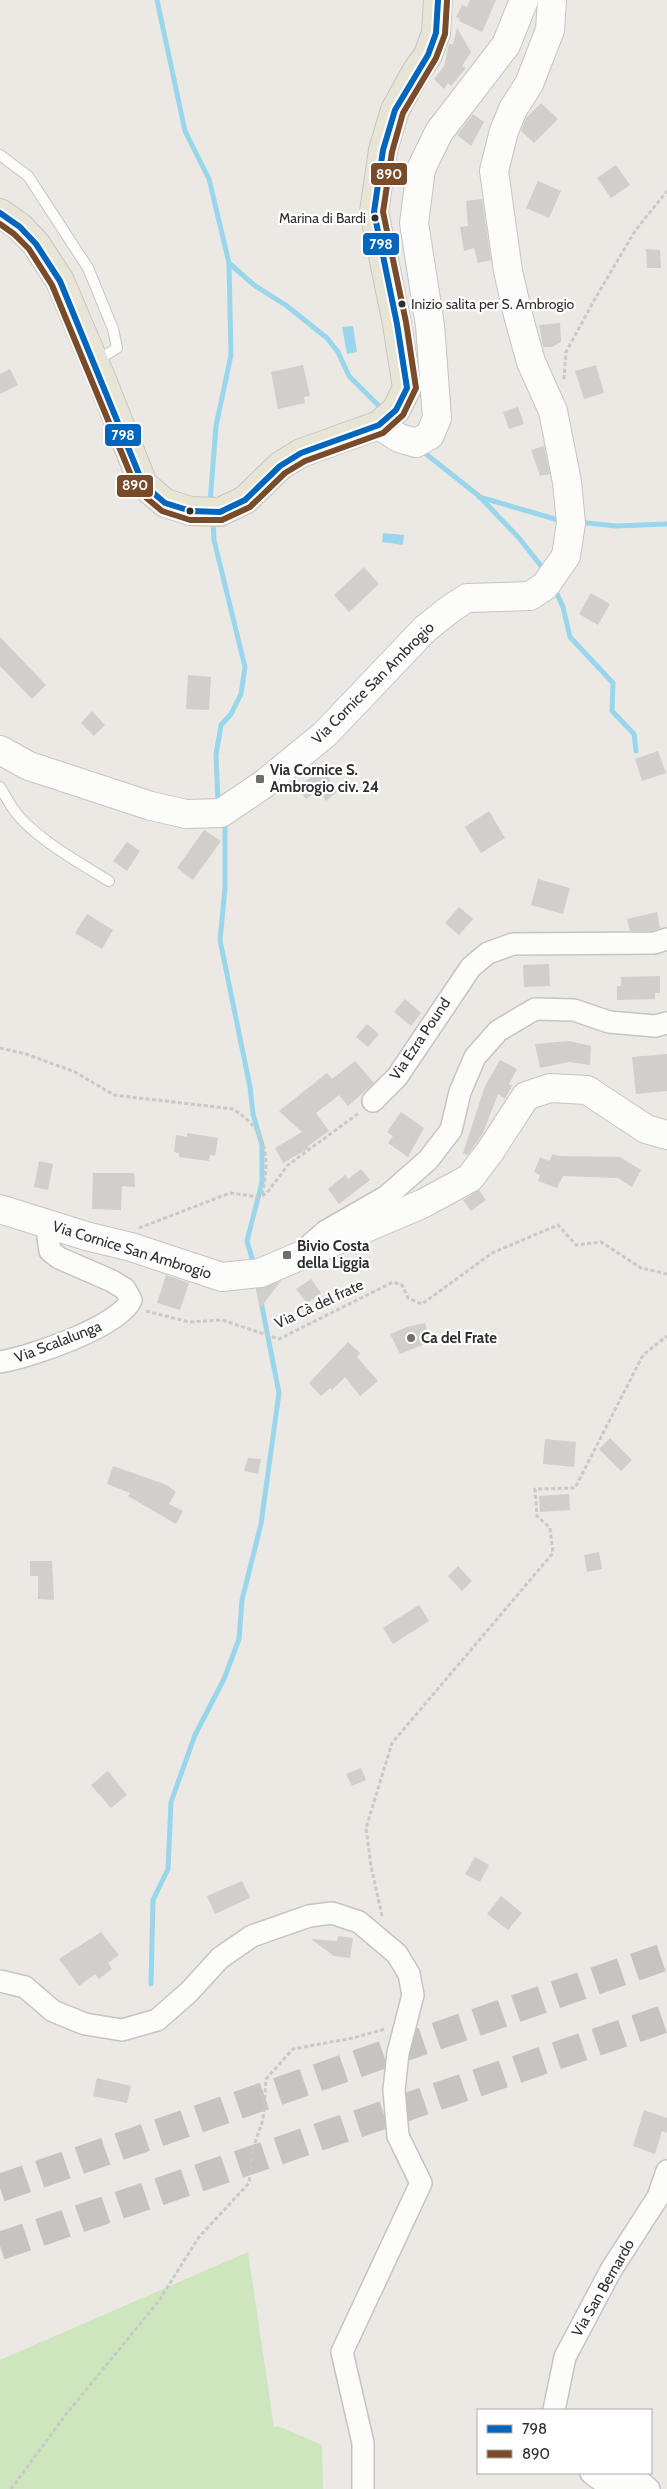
<svg xmlns="http://www.w3.org/2000/svg" width="667" height="2489" font-family="Cabin,sans-serif">
  <rect width="100%" height="100%" fill="#ece8e4"/>
  <polygon fill="#cee6be" points="248,2252 274,2427 278,2426 322,2445 323,2489 0,2489 0,2360"/>
  <g fill="#99d6ec">
    <polygon points="353,326 357,352 347,354 342,327"/>
    <polygon points="383,533 404,535 403,545 382,542"/>
  </g>
  <g fill="none" stroke-linecap="round" stroke-linejoin="round">
    <g stroke="#99d6ec" stroke-width="5">
      <polyline points="157,0 185,131 209,179 229,263 254,285 287,306 327,338 338,352 349,376 384,411"/>
      <polyline points="421,450 479,496 519,538 545,571"/>
      <polyline points="479,497 562,521"/>
      <polyline points="210,503 216,426 231,355 229,263"/>
      <polyline points="213,521 214,540 245,667 241,694 231,714 221,725 216,755 218,804"/>
      <polyline points="578,522 616,526 667,524"/>
      <polyline points="554,587 563,607 570,637 613,683 612,711 634,734 636,751"/>
      <polyline points="222,819 225,826 225,888 220,940 250,1087 253,1114 262,1145 262,1182 247,1241 254,1265"/>
      <polyline points="151,1984 153,1900 168,1869 171,1802 195,1735 224,1679 239,1639 242,1600 261,1524 279,1393 257,1281"/>
    </g>
  </g>
  <g fill="#d1cecb">
    <polygon points="470,0 496,0 482,32 459,21 460,19 456,17 462,5 467,7"/>
    <polygon points="457,28 471,52 462,66 466,68 451,86 448,83 444,89 434,79 444,66 449,44 453,44"/>
    <polygon points="541,103 558,119 534,143 521,131 526,118"/>
    <polygon points="473,114 484,122 471,146 457,135"/>
    <polygon points="616,165 630,185 611,198 597,178"/>
    <polygon points="538,181 561,191 549,218 526,208"/>
    <polygon points="482,199 491,260 478,263 474,248 464,251 460,227 468,226 466,201"/>
    <polygon points="646,249 660,250 661,268 647,268"/>
    <polygon points="560,323 561,342 552,347 543,347 539,325"/>
    <polygon points="303,365 310,396 304,397 305,403 278,409 271,372"/>
    <polygon points="596,365 604,393 584,399 575,371"/>
    <polygon points="10,369 18,385 0,394 0,374"/>
    <polygon points="518,407 524,424 509,429 503,412"/>
    <polygon points="544,446 550,474 540,476 531,450"/>
    <polygon points="364,567 379,584 349,612 334,595"/>
    <polygon points="591,593 610,604 598,625 579,614"/>
    <polygon points="0,637 46,685 32,699 0,666"/>
    <polygon points="188,675 211,677 209,710 186,709"/>
    <polygon points="92,711 105,725 94,736 81,723"/>
    <polygon points="658,751 666,773 642,781 635,759"/>
    <polygon points="322,769 338,791 326,801 318,790 306,799 297,787"/>
    <polygon points="489,811 505,838 481,853 465,827"/>
    <polygon points="204,830 221,841 193,880 177,868"/>
    <polygon points="127,842 140,851 127,871 113,861"/>
    <polygon points="538,879 570,888 563,914 531,905"/>
    <polygon points="459,907 473,919 459,935 445,923"/>
    <polygon points="657,912 660,928 652,931 630,931 627,919"/>
    <polygon points="87,914 113,930 102,949 75,933"/>
    <polygon points="549,964 550,986 524,987 523,965"/>
    <polygon points="660,976 660,993 655,993 655,999 617,1000 617,986 621,986 621,977"/>
    <polygon points="405,999 421,1013 411,1026 394,1012"/>
    <polygon points="367,1024 379,1034 368,1047 356,1037"/>
    <polygon points="569,1041 591,1046 590,1065 569,1062 540,1068 535,1044"/>
    <polygon points="667,1054 667,1091 636,1094 632,1057"/>
    <polygon points="500,1060 517,1069 509,1084 512,1086 505,1099 498,1094 483,1133 468,1155 463,1153 485,1086"/>
    <polygon points="355,1061 374,1083 348,1106 339,1095 316,1113 329,1131 308,1146 309,1148 283,1163 275,1148 302,1132 279,1111 327,1073 332,1079"/>
    <polygon points="401,1112 424,1128 408,1157 388,1143 393,1136 387,1132"/>
    <polygon points="187,1133 218,1138 215,1156 210,1155 209,1161 179,1157 179,1153 174,1152 176,1135 187,1137"/>
    <polygon points="553,1154 558,1156 620,1157 641,1170 632,1187 618,1178 563,1176 557,1188 538,1181 540,1175 534,1172 540,1157 549,1161"/>
    <polygon points="39,1161 53,1164 48,1190 34,1187"/>
    <polygon points="361,1169 370,1180 339,1204 328,1189 345,1175 348,1179"/>
    <polygon points="93,1173 134,1173 135,1187 122,1186 121,1210 92,1209"/>
    <polygon points="479,1190 486,1200 471,1211 463,1200"/>
    <polygon points="166,1275 189,1283 180,1310 157,1303"/>
    <polygon points="311,1279 321,1293 307,1303 296,1289"/>
    <polygon points="281,1281 260,1308 256,1289"/>
    <polygon points="425,1323 430,1342 400,1354 390,1334 407,1327"/>
    <polygon points="348,1342 360,1353 357,1357 378,1381 360,1396 345,1377 332,1390 330,1388 321,1396 309,1383"/>
    <polygon points="610,1438 632,1460 621,1471 599,1449"/>
    <polygon points="545,1439 576,1442 574,1467 543,1464"/>
    <polygon points="248,1458 261,1459 258,1474 244,1471"/>
    <polygon points="113,1466 167,1485 176,1492 169,1504 183,1511 176,1524 128,1496 130,1493 107,1484"/>
    <polygon points="569,1494 570,1510 540,1512 539,1496"/>
    <polygon points="599,1552 602,1569 587,1572 584,1555"/>
    <polygon points="30,1561 52,1561 54,1600 38,1599 38,1576 30,1576"/>
    <polygon points="458,1566 472,1581 462,1591 448,1576"/>
    <polygon points="419,1605 429,1621 393,1644 383,1628"/>
    <polygon points="361,1768 366,1780 352,1786 346,1774"/>
    <polygon points="108,1771 127,1795 111,1808 91,1785"/>
    <polygon points="475,1857 489,1865 480,1882 465,1874"/>
    <polygon points="242,1881 250,1898 215,1914 207,1896"/>
    <polygon points="501,1896 522,1913 508,1930 487,1914"/>
    <polygon points="101,1932 119,1955 108,1963 112,1969 99,1979 95,1974 79,1986 59,1959"/>
    <polygon points="338,1936 353,1938 350,1958 334,1956 311,1939 337,1941"/>
    <polygon points="97,2078 131,2086 127,2103 93,2096"/>
    <polygon points="644,2110 667,2118 667,2133 662,2131 655,2154 633,2146"/>
  </g>
  <g fill="none" stroke-linecap="round" stroke-linejoin="round">
    <g stroke="#c6c3c0" stroke-width="28" stroke-dasharray="28 14" stroke-linecap="butt">
      <polyline points="0,2188 667,1956"/>
      <polyline points="0,2246 667,2018"/>
    </g>
    <defs>
      <g id="lane">
        <polyline points="0,155 28,176 88,268 113,329 117,348 96,361"/>
        <path d="M 0,787 C 5,795 9,803 14,810 C 33,837 81,864 109,881"/>
      </g>
      <g id="street">
        <polyline points="373,1101 397,1077 471,967 488,953 513,944 654,943 667,939"/>
        <polyline points="311,1244 326,1231 387,1196 428,1160 451,1130 460,1092 475,1057 498,1031 535,1009 574,1010 609,1022 655,1026 667,1023"/>
        <path d="M 0,1362 C 30,1357 119,1327 131,1300 L 125,1289 L 112,1281 L 59,1258 L 50,1251 L 48,1237 L 52,1225"/>
        <polyline points="0,1981 25,1987 53,2011 85,2024 122,2030 157,2020 189,1992 220,1958 252,1936 309,1916 332,1913 359,1922 397,1954 409,1974 413,1995 398,2053 394,2090 398,2136 421,2183 342,2352 363,2443 363,2489"/>
        <polyline points="554,2410 565,2357 611,2270 658,2197 667,2171"/>
        <polyline points="591,2473 599,2479 638,2480 649,2489"/>
      </g>
      <g id="secondary">
        <polyline points="379,425 399,438 416,443 430,435 437,418 430,325 414,223 421,169 439,132 506,45 524,0"/>
        <polyline points="0,750 29,766 151,806 186,814 221,813 264,784 325,734 425,629 450,609 467,598 530,596 545,586 566,556 571,523 567,482 553,411 531,362 518,315 508,271 494,171 504,131 513,109 529,84 550,30 552,0"/>
        <polyline points="0,1209 86,1236 131,1247 222,1277 260,1273 422,1204 470,1178 491,1150 526,1096 550,1088 587,1090 646,1129 667,1135"/>
      </g>
      <polyline id="primary" points="0,213 20,227 36,244 60,281 102,380 143,484 165,503 191,511 220,512 245,500 280,466 301,453 379,425 396,410 407,388 397,324 374,212 383,150 395,110 416,72 428,55 436,33 438,0"/>
    </defs>
    <use href="#lane" stroke="#c5c4c5" stroke-width="12"/>
    <use href="#street" stroke="#c5c4c5" stroke-width="24"/>
    <use href="#secondary" stroke="#c5c4c5" stroke-width="30"/>
    <use href="#primary" stroke="#c6c5c4" stroke-width="30"/>
    <g stroke="#c9c9c8" stroke-width="3" stroke-dasharray="4 2.5" stroke-linecap="butt">
      <polyline points="564,379 566,352 596,297 635,231 667,191"/>
      <path d="M 0,1048 L 26,1054 L 75,1072 L 114,1095 L 233,1109 C 268,1131 270,1157 262,1195"/>
      <polyline points="139,1228 230,1193 259,1197 266,1194 288,1165 359,1113"/>
      <polyline points="146,1311 189,1322 222,1320 279,1339 393,1282 402,1285 408,1298 422,1304 492,1253 558,1225 576,1245 601,1242 641,1268 667,1274"/>
      <polyline points="382,1916 371,1866 366,1828 392,1743 553,1553 550,1528 537,1516 535,1489 575,1488 643,1355 667,1336"/>
      <polyline points="11,2489 67,2413 158,2302 199,2237 249,2183 253,2148 263,2120 266,2079 293,2049 353,2038 385,2029"/>
    </g>
    <use href="#lane" stroke="#fcfcfb" stroke-width="10"/>
    <use href="#street" stroke="#fcfcfb" stroke-width="21"/>
    <use href="#secondary" stroke="#fcfcfb" stroke-width="28"/>
    <use href="#primary" stroke="#e8e4d6" stroke-width="28"/>
    <defs>
      <polyline id="bus-1" points="0,213 20,227 36,244 60,281 143,484 165,503 191,511 220,512 245,500 280,466 301,453 379,425 396,410 407,388 397,324 374,212 383,150 395,110 428,55 436,33 438,0"/>
      <polyline id="bus-2" points="0,224 14,234 29,249 52,285 137,490 162,511 190,520 222,520 250,507 285,473 305,461 383,433 403,415 416,388 406,322 383,212 392,152 403,113 436,58 445,34 447,1"/>
    </defs>
    <use href="#bus-1" stroke="#fff" stroke-width="10"/>
    <use href="#bus-2" stroke="#fff" stroke-width="10"/>
    <use href="#bus-1" stroke="#0065bd" stroke-width="6"/>
    <use href="#bus-2" stroke="#7a4b2a" stroke-width="6"/>
  </g>
  <g fill="#2e2e2e" stroke="#fff" stroke-width="2">
    <circle cx="375" cy="218" r="4.5"/>
    <circle cx="402" cy="304" r="4.5"/>
    <circle cx="190" cy="511" r="4.5"/>
  </g>
  <g fill="#706f6e" stroke="#fff" stroke-width="2">
    <rect x="255" y="774" width="10" height="10" rx="2.5"/>
    <rect x="282" y="1250" width="10" height="10" rx="2.5"/>
    <circle cx="411" cy="1338" r="5"/>
  </g>
  <g text-anchor="middle" stroke-width="4.5" stroke-linejoin="round" paint-order="stroke">
    <g font-size="14" fill="#2e2e2e" stroke="#fff" text-anchor="end">
      <text x="366" y="223">Marina di Bardi</text>
      <text x="411" y="309" text-anchor="start">Inizio salita per S. Ambrogio</text>
    </g>
    <g font-size="15" fill="#2e2e2e" stroke="#fff">
      <text transform="translate(373 683) rotate(-45)" y="5">Via Cornice San Ambrogio</text>
      <text transform="translate(420 1039) rotate(-56)" y="5">Via Ezra Pound</text>
      <text transform="translate(132 1250) rotate(17)" y="5">Via Cornice San Ambrogio</text>
      <text transform="translate(319 1304) rotate(-25)" y="5">Via Cà del frate</text>
      <text transform="translate(58 1342) rotate(-21)" y="5">Via Scalalunga</text>
      <text transform="translate(603 2288) rotate(-60)" y="5">Via San Bernardo</text>
    </g>
    <g font-size="15" font-weight="bold" fill="#2e2e2e" stroke="#fff" text-anchor="start">
      <text x="270" y="775">Via Cornice S.<tspan x="270" dy="17">Ambrogio civ. 24</tspan></text>
      <text x="297" y="1251">Bivio Costa<tspan x="297" dy="17">della Liggia</tspan></text>
      <text x="421" y="1343">Ca del Frate</text>
    </g>
  </g>
  <g stroke="#fff" stroke-width="2">
    <rect x="370" y="162" width="38" height="24" rx="5" fill="#7a4b2a"/>
    <rect x="362" y="232" width="38" height="24" rx="5" fill="#0065bd"/>
    <rect x="104" y="423" width="38" height="24" rx="5" fill="#0065bd"/>
    <rect x="116" y="474" width="38" height="24" rx="5" fill="#7a4b2a"/>
  </g>
  <g font-size="14" text-anchor="middle" font-weight="bold" fill="#fff">
    <text x="389" y="179">890</text>
    <text x="381" y="249">798</text>
    <text x="123" y="440">798</text>
    <text x="135" y="490">890</text>
  </g>
  <rect x="477" y="2409" width="175" height="65" fill="#ffffff" stroke="#ababab"/>
  <rect x="487" y="2425" width="25" height="8" fill="#0065bd" stroke="#ababab"/>
  <text x="522" y="2434" font-size="15" fill="#2e2e2e">798</text>
  <rect x="487" y="2450" width="25" height="8" fill="#7a4b2a" stroke="#ababab"/>
  <text x="522" y="2459" font-size="15" fill="#2e2e2e">890</text>
</svg>
